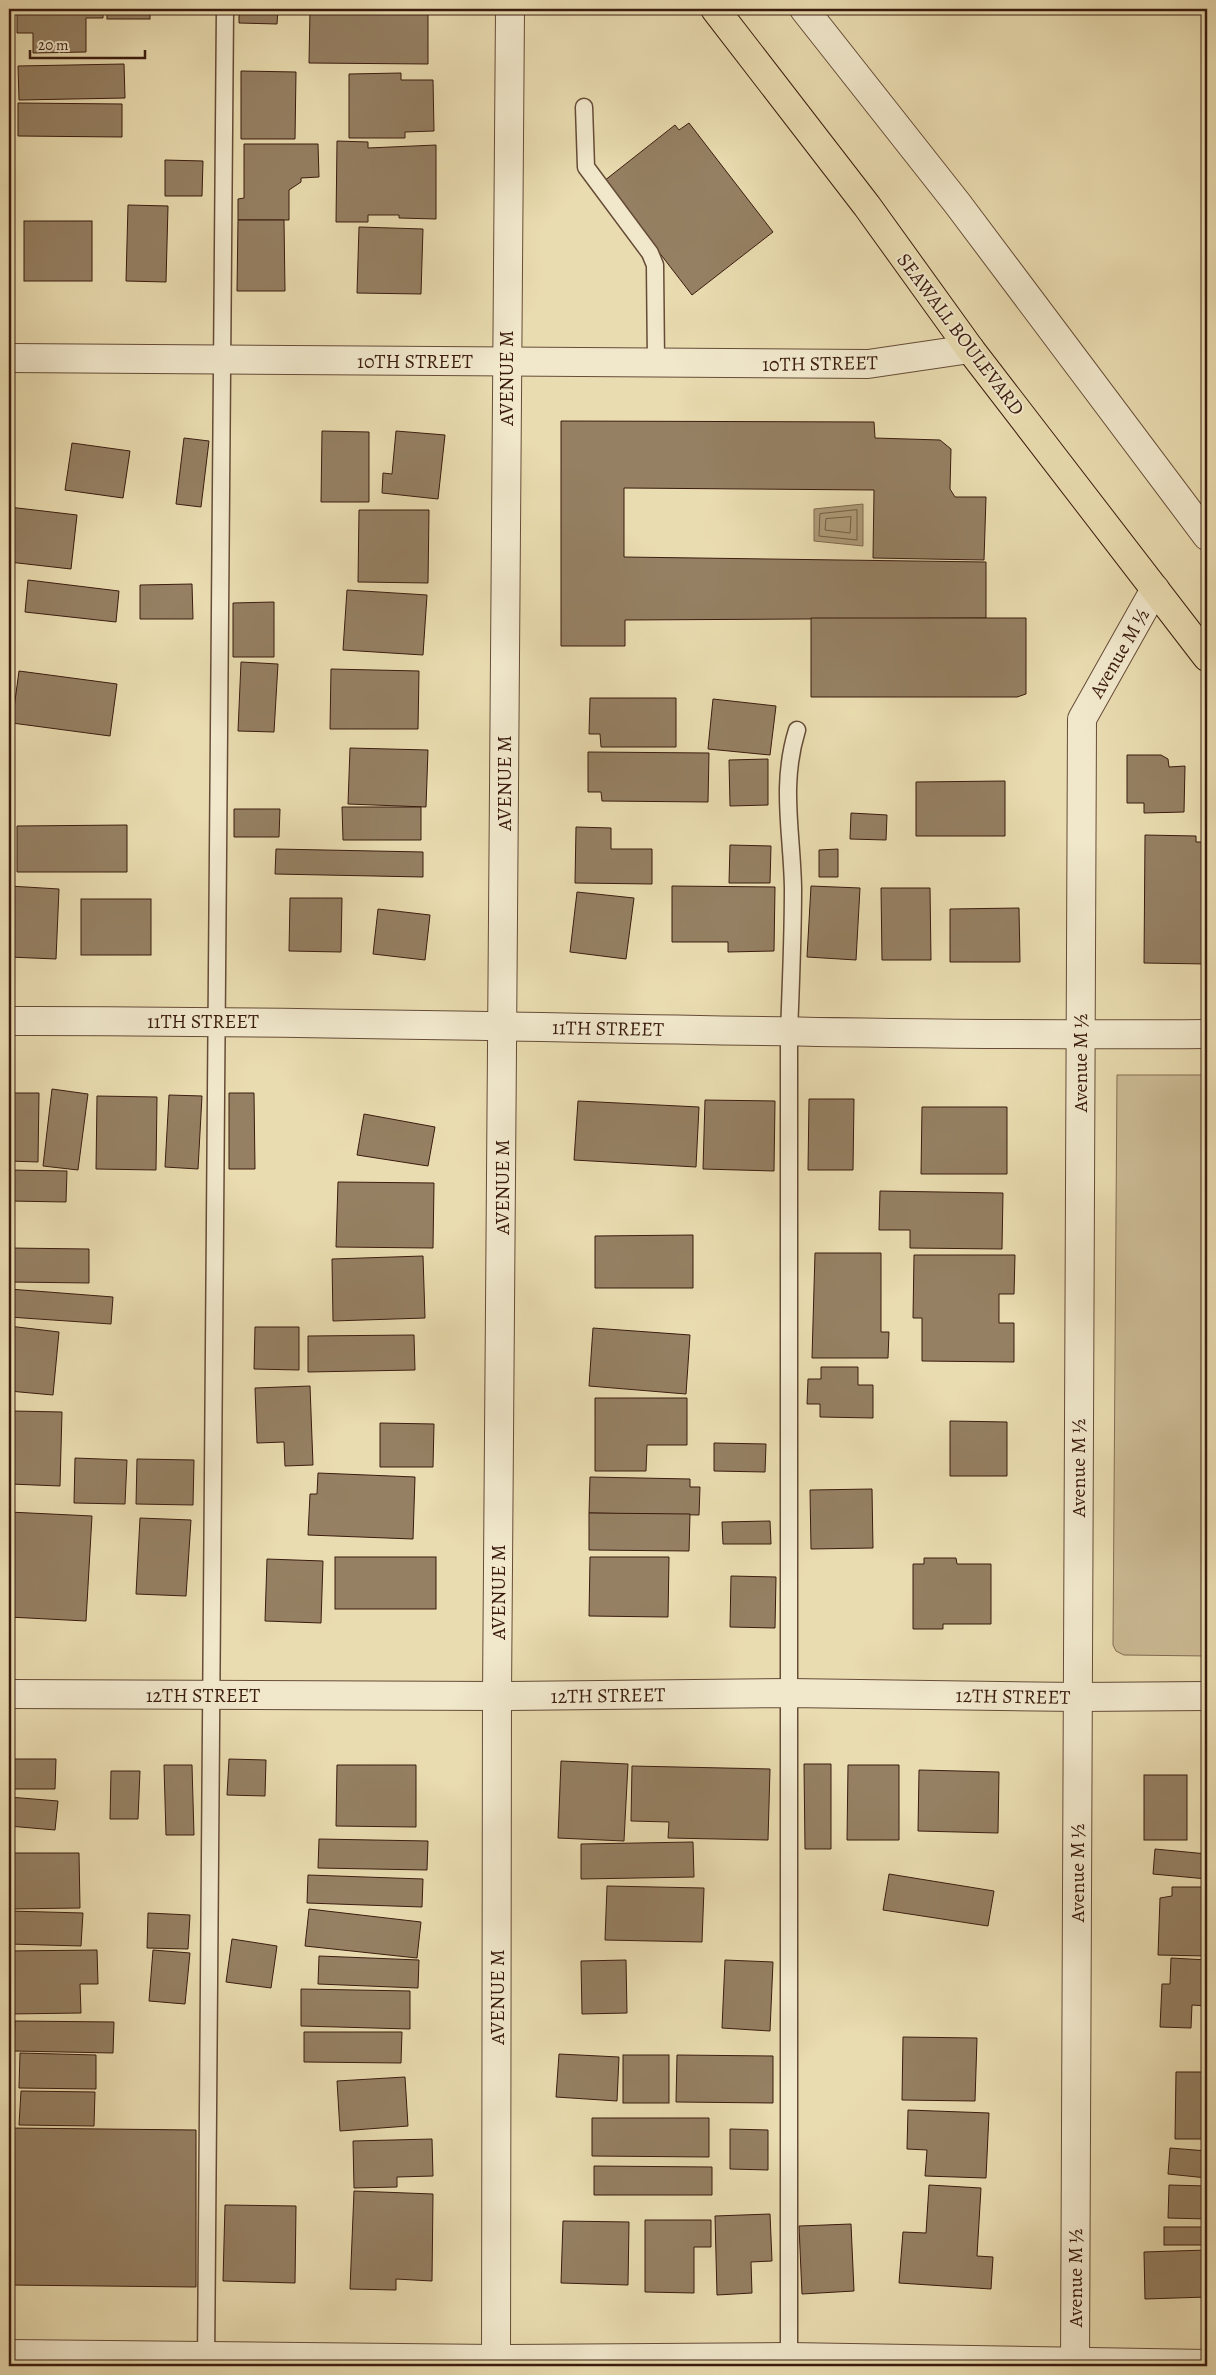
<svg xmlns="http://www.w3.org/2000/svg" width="1216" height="2375" font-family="Alegreya,serif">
  <rect width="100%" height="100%" fill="#e9dcb0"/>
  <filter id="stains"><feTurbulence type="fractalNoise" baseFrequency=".004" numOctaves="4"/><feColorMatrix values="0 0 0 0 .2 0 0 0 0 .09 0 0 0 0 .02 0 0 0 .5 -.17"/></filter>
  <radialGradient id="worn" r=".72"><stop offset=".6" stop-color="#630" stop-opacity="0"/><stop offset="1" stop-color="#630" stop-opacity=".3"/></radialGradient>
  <polygon fill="#cbbb95" stroke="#836c52" points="1117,1075 1207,1075 1207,1656 1124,1655 1116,1651 1113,1645"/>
  <polygon fill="#ae9b79" stroke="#80684f" points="863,504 863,546 814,541 814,509"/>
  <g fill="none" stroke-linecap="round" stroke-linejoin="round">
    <g stroke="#745c44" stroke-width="1">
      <polygon points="857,510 857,540 819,536 820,514"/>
      <polygon points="851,517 850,533 825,530 826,519"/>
    </g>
  </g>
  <g fill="#958063" stroke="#3b1c0f">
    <polygon points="17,9 103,9 103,18 86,18 86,52 33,53 33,33 17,33"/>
    <rect x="107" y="9" width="43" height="10"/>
    <polygon points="239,9 278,9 277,24 239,23"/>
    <polygon points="310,9 393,9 393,12 428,13 428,64 309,63"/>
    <polygon points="124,64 125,98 19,100 18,66"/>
    <polygon points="241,71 296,72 295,139 241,139"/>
    <polygon points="401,73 401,80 433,80 434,131 405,132 405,138 349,138 349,74"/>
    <polygon points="18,103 122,104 122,137 18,136"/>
    <polygon points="689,123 773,232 692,295 604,181 675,125 679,130"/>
    <polygon points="337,141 368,142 368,148 436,145 436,219 399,218 399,215 368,215 368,222 336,222"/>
    <polygon points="244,144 318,144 319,177 301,178 301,182 289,190 289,220 238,220 238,199 244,198"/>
    <polygon points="165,160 203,161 202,196 165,196"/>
    <polygon points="128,205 168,206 166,282 126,281"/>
    <polygon points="238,220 284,220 285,291 237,291"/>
    <rect x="24" y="221" width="68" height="60"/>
    <polygon points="359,227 423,229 421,294 357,293"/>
    <polygon points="561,421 874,422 875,438 940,440 951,449 950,489 955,497 986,497 984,560 873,558 874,490 624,488 624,557 986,562 986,618 625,620 625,646 561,646"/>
    <polygon points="322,431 369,432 369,502 321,502"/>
    <polygon points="396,431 445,435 438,499 382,493 383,473 392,474"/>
    <polygon points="184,438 209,441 201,507 176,504"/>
    <polygon points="72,443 130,451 123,498 65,490"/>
    <polygon points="9,507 77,515 71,569 9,562"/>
    <polygon points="359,510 429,510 428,583 358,582"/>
    <polygon points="28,580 119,591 116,622 25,612"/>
    <polygon points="192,584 193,619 140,619 140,585"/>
    <polygon points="347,590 427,595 423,655 343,650"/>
    <polygon points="274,602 274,657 233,657 233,603"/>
    <polygon points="811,618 1026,618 1026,694 1017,697 811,697"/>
    <polygon points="241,662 278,664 274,732 238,731"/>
    <polygon points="331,669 419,671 418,729 330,729"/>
    <polygon points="19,671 117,684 110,736 12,723"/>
    <polygon points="590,698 676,698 676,747 601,747 600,734 589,734"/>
    <polygon points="713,699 776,706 770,755 708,749"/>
    <polygon points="350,748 428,750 426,807 348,804"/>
    <polygon points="588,752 709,753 708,802 602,801 601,792 588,792"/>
    <polygon points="1127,755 1161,755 1168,759 1169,767 1185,766 1184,812 1144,813 1144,803 1127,803"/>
    <polygon points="768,759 768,805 730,806 729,760"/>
    <polygon points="1005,781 1005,836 916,836 916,782"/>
    <polygon points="342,807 421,807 421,840 343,840"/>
    <polygon points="234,809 280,809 279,837 234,837"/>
    <polygon points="851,813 887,815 886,840 850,839"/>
    <polygon points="127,825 127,872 17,872 17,826"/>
    <polygon points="576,827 611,828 611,849 652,849 652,884 575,883"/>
    <polygon points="1145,835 1196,836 1196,842 1207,842 1207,964 1144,963"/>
    <polygon points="730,845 771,846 770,883 729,883"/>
    <polygon points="276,849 423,852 423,877 275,874"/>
    <polygon points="838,849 838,877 819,877 819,850"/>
    <polygon points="9,886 59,889 56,959 9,957"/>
    <polygon points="672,886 775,887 774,951 728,952 728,942 672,942"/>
    <polygon points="811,886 860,888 856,960 807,957"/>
    <polygon points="881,888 930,888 931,960 882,960"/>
    <polygon points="577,892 634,898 626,959 570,952"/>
    <polygon points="290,898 342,898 341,952 289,951"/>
    <rect x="81" y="899" width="70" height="56"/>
    <polygon points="1019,908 1020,962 950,962 950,909"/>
    <polygon points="378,909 430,915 425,960 373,954"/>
    <polygon points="52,1089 88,1094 78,1170 43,1166"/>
    <polygon points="9,1093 39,1093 38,1162 9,1161"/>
    <polygon points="229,1093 254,1093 255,1169 229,1169"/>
    <polygon points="169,1095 202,1096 198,1169 165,1167"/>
    <polygon points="97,1096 157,1097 156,1170 96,1169"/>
    <polygon points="809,1099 854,1099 853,1170 808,1170"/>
    <polygon points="705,1100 775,1101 774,1171 703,1169"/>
    <polygon points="578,1101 699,1107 696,1167 574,1160"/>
    <polygon points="922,1107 1007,1107 1007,1174 921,1174"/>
    <polygon points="364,1114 435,1127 428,1166 357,1155"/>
    <polygon points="9,1170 67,1171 66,1202 9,1201"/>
    <polygon points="338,1182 434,1183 433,1248 336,1247"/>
    <polygon points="880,1191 1003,1193 1002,1249 910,1248 910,1230 879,1230"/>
    <polygon points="693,1235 693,1288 595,1288 595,1236"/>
    <polygon points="10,1248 89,1249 89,1283 10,1282"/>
    <polygon points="815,1253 881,1253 881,1332 889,1332 888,1358 812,1358"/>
    <polygon points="914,1255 1015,1255 1014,1294 999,1294 999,1323 1014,1323 1014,1362 922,1361 922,1318 913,1318"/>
    <polygon points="423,1256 425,1318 333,1321 332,1259"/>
    <polygon points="9,1289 113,1297 111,1324 9,1317"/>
    <polygon points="9,1326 59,1332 53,1395 9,1391"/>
    <polygon points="255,1327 299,1327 299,1370 254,1369"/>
    <polygon points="593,1328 690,1335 686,1394 589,1386"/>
    <polygon points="414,1335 415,1370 308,1372 308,1336"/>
    <polygon points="821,1367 858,1367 858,1385 873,1385 873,1418 820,1417 820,1404 807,1404 808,1379 821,1379"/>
    <polygon points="310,1386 313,1465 285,1466 284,1442 257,1443 255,1388"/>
    <polygon points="595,1398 687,1398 687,1445 647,1445 646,1471 595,1471"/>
    <polygon points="13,1411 62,1412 60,1486 10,1484"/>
    <polygon points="950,1421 1007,1422 1007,1476 950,1476"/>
    <polygon points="380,1423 434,1424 433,1467 380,1467"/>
    <polygon points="714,1443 766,1444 765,1472 714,1471"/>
    <polygon points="75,1458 127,1460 125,1504 74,1503"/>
    <polygon points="137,1459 194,1460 193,1505 136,1504"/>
    <polygon points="318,1473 415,1477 413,1539 308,1535 310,1494 317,1494"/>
    <polygon points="590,1477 690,1479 690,1487 700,1487 699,1515 589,1513"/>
    <polygon points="872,1489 873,1548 811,1549 810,1490"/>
    <polygon points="9,1512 92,1516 86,1621 9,1617"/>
    <polygon points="589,1513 690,1514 689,1551 589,1550"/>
    <polygon points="140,1518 191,1520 186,1596 136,1594"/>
    <polygon points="770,1521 771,1544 723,1544 722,1522"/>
    <rect x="335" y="1557" width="101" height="52"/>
    <polygon points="590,1557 669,1557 668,1617 589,1616"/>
    <polygon points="924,1558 956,1558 957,1564 991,1564 991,1624 943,1624 943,1629 913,1629 913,1564 924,1564"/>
    <polygon points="267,1559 323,1561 321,1623 265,1621"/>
    <polygon points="731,1576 776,1577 775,1628 730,1627"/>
    <polygon points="9,1759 56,1759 55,1789 9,1789"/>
    <polygon points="229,1759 266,1760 265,1796 227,1795"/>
    <polygon points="561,1761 628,1764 624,1841 558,1838"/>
    <polygon points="804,1764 831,1764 831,1849 805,1849"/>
    <polygon points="164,1765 192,1765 194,1835 166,1835"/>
    <polygon points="337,1765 416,1765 416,1827 336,1826"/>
    <polygon points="848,1765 899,1765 899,1840 847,1840"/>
    <polygon points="632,1766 770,1769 768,1840 668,1838 669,1822 631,1821"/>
    <polygon points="919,1770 999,1772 998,1833 918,1831"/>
    <polygon points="111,1771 140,1771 138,1819 110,1819"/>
    <rect x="1144" y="1775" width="43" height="65"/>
    <polygon points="9,1797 58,1801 55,1830 9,1826"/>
    <polygon points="319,1839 428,1841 427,1870 318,1868"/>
    <polygon points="693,1842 694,1877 581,1879 581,1844"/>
    <polygon points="1155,1849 1207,1854 1207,1879 1153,1874"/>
    <polygon points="9,1853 79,1853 80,1908 9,1909"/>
    <polygon points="889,1874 994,1891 988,1926 883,1910"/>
    <polygon points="308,1875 423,1879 422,1907 307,1903"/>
    <polygon points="607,1886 704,1888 702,1942 605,1940"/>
    <polygon points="1172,1887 1207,1887 1207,1956 1158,1955 1160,1898 1172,1896"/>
    <polygon points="309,1909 421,1922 417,1958 305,1946"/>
    <polygon points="9,1911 83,1913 81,1946 9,1944"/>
    <polygon points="148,1913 190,1915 188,1949 147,1948"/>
    <polygon points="232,1939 277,1946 271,1988 226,1982"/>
    <polygon points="97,1950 98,1984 80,1984 81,2013 9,2014 9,1951"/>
    <polygon points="153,1950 190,1953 185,2004 149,2001"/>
    <polygon points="319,1956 419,1960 418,1988 318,1984"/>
    <polygon points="1171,1958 1207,1960 1207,2006 1192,2005 1191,2028 1160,2027 1162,1984 1170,1984"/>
    <polygon points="626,1960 627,2013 582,2014 581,1961"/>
    <polygon points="725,1960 773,1962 770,2031 722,2028"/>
    <polygon points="301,1989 410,1991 410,2029 301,2026"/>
    <polygon points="15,2021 114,2022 113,2053 14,2051"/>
    <polygon points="304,2032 402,2032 401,2063 304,2062"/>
    <polygon points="903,2037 977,2038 975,2101 902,2100"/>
    <polygon points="20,2053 96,2055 96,2089 19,2088"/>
    <polygon points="559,2054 619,2057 617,2101 556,2097"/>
    <rect x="623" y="2055" width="46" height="48"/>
    <polygon points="677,2055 773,2056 773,2103 676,2102"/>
    <polygon points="1176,2072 1207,2072 1207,2139 1175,2139"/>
    <polygon points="405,2077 408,2126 340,2131 337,2081"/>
    <polygon points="21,2091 95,2092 94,2126 19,2125"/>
    <polygon points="908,2110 989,2113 986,2178 925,2176 927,2150 907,2149"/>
    <polygon points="592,2118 709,2118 709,2157 592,2156"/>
    <polygon points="9,2128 196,2130 196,2287 9,2285"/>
    <polygon points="730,2129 768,2130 768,2170 730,2169"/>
    <polygon points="432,2139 433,2176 397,2177 397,2187 354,2188 353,2141"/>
    <polygon points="1170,2148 1207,2151 1207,2178 1168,2174"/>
    <polygon points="594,2166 712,2167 712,2195 594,2195"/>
    <polygon points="929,2185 981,2188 977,2256 993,2257 991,2289 899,2283 903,2232 926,2233"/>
    <polygon points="1169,2185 1207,2186 1207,2219 1168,2218"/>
    <polygon points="354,2191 433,2194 432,2281 396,2279 396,2290 350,2289"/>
    <polygon points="225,2205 296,2206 295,2283 223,2281"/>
    <polygon points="770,2214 772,2261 751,2262 752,2293 717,2295 715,2216"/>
    <polygon points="645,2220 711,2220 711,2247 694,2247 694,2293 645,2292"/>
    <polygon points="563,2221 629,2222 628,2285 561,2283"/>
    <polygon points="851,2224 854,2291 802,2294 799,2226"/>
    <rect x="1164" y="2227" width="42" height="18"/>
    <polygon points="1207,2250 1207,2297 1145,2299 1144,2252"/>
  </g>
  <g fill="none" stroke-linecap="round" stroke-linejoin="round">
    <defs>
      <g id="lane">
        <polyline points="584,107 586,167 650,253 655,265 656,363"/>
        <path d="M 206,2364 C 210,1579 220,794 225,9"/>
        <path d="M 789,2364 L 789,1032 C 791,984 793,936 793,888 C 792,832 780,785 797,730"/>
      </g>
      <g id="street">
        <polyline points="804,9 957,203 1207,536"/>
        <polyline points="9,358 868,364 970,349"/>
        <path d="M 9,1021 C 408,1020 808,1037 1207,1034"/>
        <polyline points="9,1694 497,1696 790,1693 1078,1697 1207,1696"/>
        <polyline points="9,2354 496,2359 789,2357 1207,2364"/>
        <polyline points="496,2366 497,1696 510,9"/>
        <polyline points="1075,2366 1082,719 1155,589"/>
      </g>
      <polyline id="primary" points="715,9 867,206 970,349 1207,657"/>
    </defs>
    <use href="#lane" stroke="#664c37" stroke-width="19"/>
    <use href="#street" stroke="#664c37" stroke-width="30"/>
    <use href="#primary" stroke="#3b1c0f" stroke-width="30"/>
    <use href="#lane" stroke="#f1e8cc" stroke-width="16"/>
    <use href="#street" stroke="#f1e8cc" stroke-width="28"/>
    <use href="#primary" stroke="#e9dcb0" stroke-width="28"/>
  </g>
  <g text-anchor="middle" stroke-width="4" stroke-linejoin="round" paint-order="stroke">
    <g font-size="20" fill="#3b1c0f" stroke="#f1e8cc">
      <text transform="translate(961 334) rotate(53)" y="7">SEAWALL BOULEVARD</text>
      <text x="415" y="368">10TH STREET</text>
      <text transform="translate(820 363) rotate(-1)" y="7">10TH STREET</text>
      <text transform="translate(506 378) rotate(-90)" y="7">AVENUE M</text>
      <text transform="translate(1119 653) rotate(-60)" y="7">Avenue M ½</text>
      <text transform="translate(504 783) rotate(-90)" y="7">AVENUE M</text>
      <text x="203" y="1028">11TH STREET</text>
      <text transform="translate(608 1028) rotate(1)" y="7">11TH STREET</text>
      <text transform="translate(1080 1063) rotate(-90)" y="7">Avenue M ½</text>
      <text transform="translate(502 1187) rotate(-90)" y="7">AVENUE M</text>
      <text transform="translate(1078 1468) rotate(-90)" y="7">Avenue M ½</text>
      <text transform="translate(498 1592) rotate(-90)" y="7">AVENUE M</text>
      <text x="203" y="1702">12TH STREET</text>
      <text transform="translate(608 1695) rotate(-1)" y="7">12TH STREET</text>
      <text transform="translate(1013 1696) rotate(1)" y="7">12TH STREET</text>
      <text transform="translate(1077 1873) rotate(-90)" y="7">Avenue M ½</text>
      <text transform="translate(497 1997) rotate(-90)" y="7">AVENUE M</text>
      <text transform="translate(1075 2278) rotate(-90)" y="7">Avenue M ½</text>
    </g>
  </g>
  <rect width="1216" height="2375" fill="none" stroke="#e9dcb0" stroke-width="30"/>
  <rect x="10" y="10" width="1196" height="2355" fill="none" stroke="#3b1c0f" stroke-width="2.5"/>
  <rect x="15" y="15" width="1186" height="2345" fill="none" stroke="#3b1c0f"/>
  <path d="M30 50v8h115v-8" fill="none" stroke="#3b1c0f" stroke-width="2.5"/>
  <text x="38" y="50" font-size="15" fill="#3b1c0f" stroke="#f1e8cc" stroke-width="4" paint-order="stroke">20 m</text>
  <rect width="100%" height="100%" filter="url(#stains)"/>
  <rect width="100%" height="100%" fill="url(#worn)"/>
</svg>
